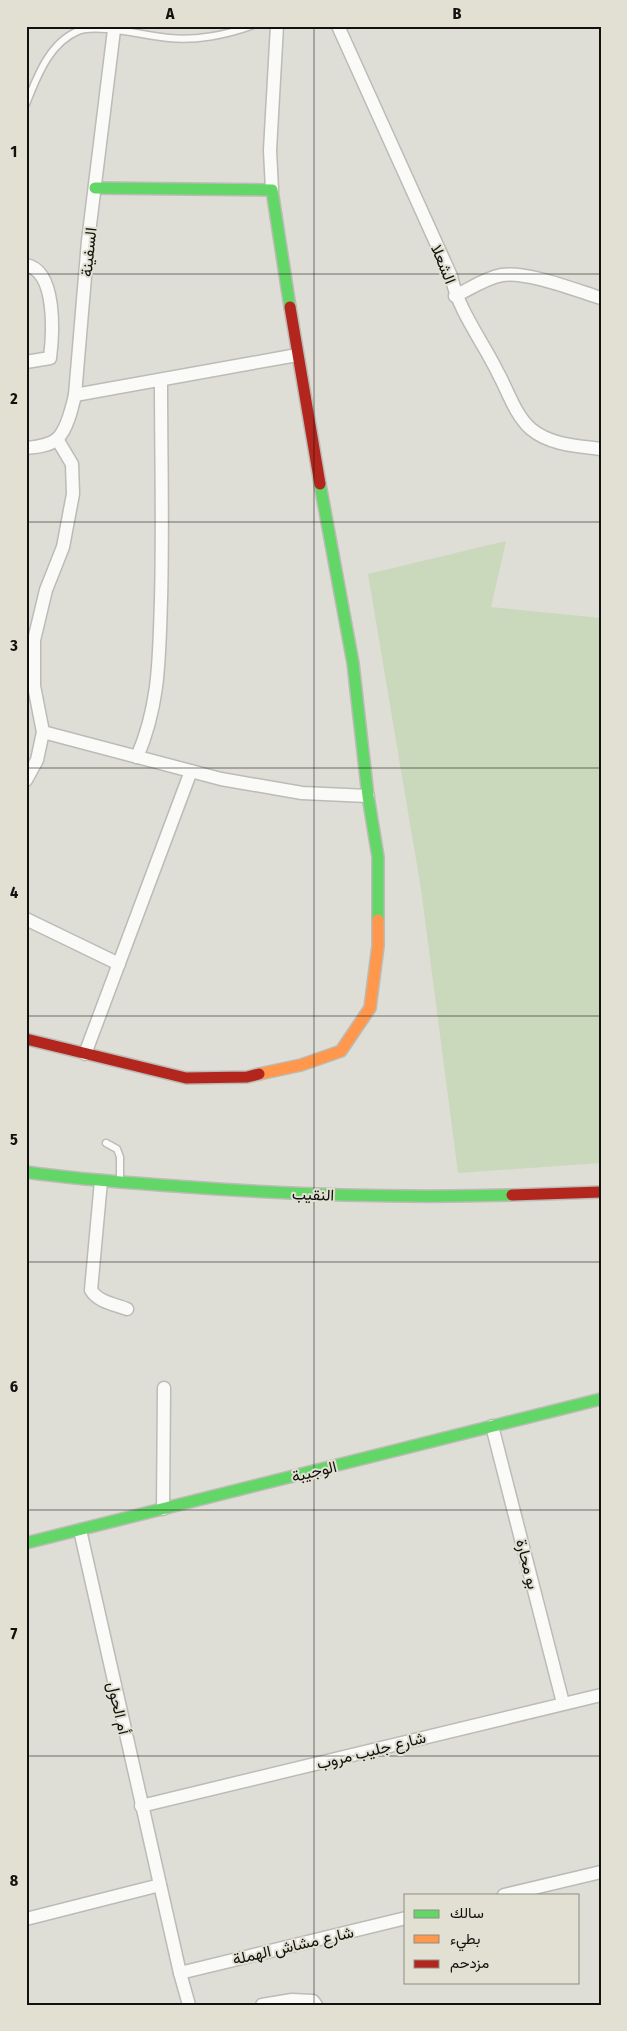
<svg xmlns="http://www.w3.org/2000/svg" width="627" height="2031" font-family="'Fira Sans Condensed',Vazirmatn,sans-serif">
  <rect width="100%" height="100%" fill="#deddd6"/>
  <polygon fill="#cad8bc" points="506,541 491,607 601,618 601,1163 458,1173 421,889 368,574"/>
  <g fill="none" stroke-linecap="round" stroke-linejoin="round">
    <defs>
      <g id="lane">
        <path d="M 26,104 C 37,77 49,43 78,31 C 97,23 146,36 169,38 C 195,41 226,35 251,26"/>
        <polyline points="106,1143 117,1149 120,1157 120,1181"/>
      </g>
      <g id="street">
        <path d="M 338,26 L 451,276 C 459,312 482,340 498,373 C 508,391 515,415 531,429 C 550,445 578,446 601,449"/>
        <polyline points="272,190 270,150 277,26"/>
        <path d="M 26,265 C 57,271 53,334 50,358 L 26,362"/>
        <path d="M 455,296 C 470,289 485,278 502,275 C 527,271 575,290 601,298"/>
        <polyline points="75,395 297,355"/>
        <path d="M 26,448 C 36,447 49,446 57,439 C 67,430 72,408 75,395 L 88,241 L 114,30"/>
        <polyline points="43,732 221,779 302,793 368,796"/>
        <path d="M 137,757 C 160,704 159,656 161,600 C 163,527 161,453 161,380"/>
        <polyline points="26,780 37,760 43,732 34,686 34,640 46,590 63,547 73,494 72,464 57,439"/>
        <polyline points="26,919 119,964"/>
        <polyline points="85,1054 191,771"/>
        <path d="M 101,1181 L 91,1290 C 98,1302 114,1304 127,1309"/>
        <polyline points="492,1426 563,1703"/>
        <polyline points="163,1509 164,1388"/>
        <polyline points="80,1530 180,1973 189,2005"/>
        <polyline points="141,1806 601,1695"/>
        <polyline points="504,1895 601,1872"/>
        <polyline points="26,1919 160,1885"/>
        <polyline points="180,1973 406,1918"/>
        <polyline points="262,2005 292,2000 313,2001 316,2005"/>
      </g>
      <g id="fast">
        <polyline points="95,188 272,190 290,307"/>
        <polyline points="320,484 353,663 368,796 378,857 378,920"/>
        <path d="M 26,1172 C 80,1180 134,1183 189,1187 C 296,1195 404,1198 512,1195"/>
        <polyline points="26,1543 601,1399"/>
      </g>
      <polyline id="slow" points="259,1074 301,1065 341,1051 370,1008 378,946 378,920"/>
      <g id="jam">
        <polyline points="290,307 320,484"/>
        <polyline points="26,1039 186,1078 247,1077 259,1074"/>
        <polyline points="512,1195 601,1192"/>
      </g>
    </defs>
    <use href="#lane" stroke="#bcbbb6" stroke-width="9"/>
    <use href="#street" stroke="#bcbbb6" stroke-width="15"/>
    <use href="#fast" stroke="#bcbbb6" stroke-width="14"/>
    <use href="#slow" stroke="#bcbbb6" stroke-width="14"/>
    <use href="#jam" stroke="#bcbbb6" stroke-width="14"/>
    <use href="#lane" stroke="#fafaf9" stroke-width="6"/>
    <use href="#street" stroke="#fafaf9" stroke-width="12"/>
    <use href="#fast" stroke="#63d668" stroke-width="11"/>
    <use href="#slow" stroke="#ff974d" stroke-width="11"/>
    <use href="#jam" stroke="#b3261e" stroke-width="11"/>
  </g>
  <path fill="none" stroke="#11110d" stroke-width="1" stroke-opacity="0.55" d="M 314,26 L 314,2005M 26,274 L 601,274M 26,522 L 601,522M 26,768 L 601,768M 26,1016 L 601,1016M 26,1262 L 601,1262M 26,1510 L 601,1510M 26,1756 L 601,1756"/>
  <g text-anchor="middle" stroke-width="4" stroke-linejoin="round" paint-order="stroke">
    <g font-size="16" fill="#11110d" stroke="#e2e0d3">
      <text transform="translate(88 252) rotate(-84)" y="6">السفينة</text>
      <text transform="translate(444 264) rotate(68)" y="6">الشعلا</text>
      <text transform="translate(313 1194) rotate(2)" y="6">النقيب</text>
      <text transform="translate(314 1471) rotate(-14)" y="6">الوجيبة</text>
      <text transform="translate(528 1564) rotate(76)" y="6">بو محارة</text>
      <text transform="translate(119 1708) rotate(77)" y="6">أم الحول</text>
      <text transform="translate(371 1750) rotate(-14)" y="6">شارع جليب مروب</text>
      <text transform="translate(293 1945) rotate(-13)" y="6">شارع مشاش الهملة</text>
    </g>
  </g>
  <rect width="627" height="2031" fill="none" stroke="#e2e0d3" stroke-width="55"/>
  <rect x="404" y="1894" width="175" height="90" fill="#e2e0d3" stroke="#8e8d84"/>
  <rect x="414" y="1910" width="25" height="8" fill="#63d668" stroke="#8e8d84"/>
  <text x="450" y="1918" font-size="15" fill="#11110d">سالك</text>
  <rect x="414" y="1935" width="25" height="8" fill="#ff974d" stroke="#8e8d84"/>
  <text x="450" y="1944" font-size="15" fill="#11110d">بطيء</text>
  <rect x="414" y="1960" width="25" height="8" fill="#b3261e" stroke="#8e8d84"/>
  <text x="450" y="1968" font-size="15" fill="#11110d">مزدحم</text>
  <rect x="28" y="28" width="572" height="1976" fill="none" stroke="#11110d" stroke-width="2"/>
  <g font-size="16" text-anchor="middle" font-weight="bold" fill="#11110d">
    <text x="170" y="19">A</text>
    <text x="457" y="19">B</text>
    <text x="14" y="157">1</text>
    <text x="14" y="404">2</text>
    <text x="14" y="651">3</text>
    <text x="14" y="898">4</text>
    <text x="14" y="1145">5</text>
    <text x="14" y="1392">6</text>
    <text x="14" y="1639">7</text>
    <text x="14" y="1886">8</text>
  </g>
</svg>
